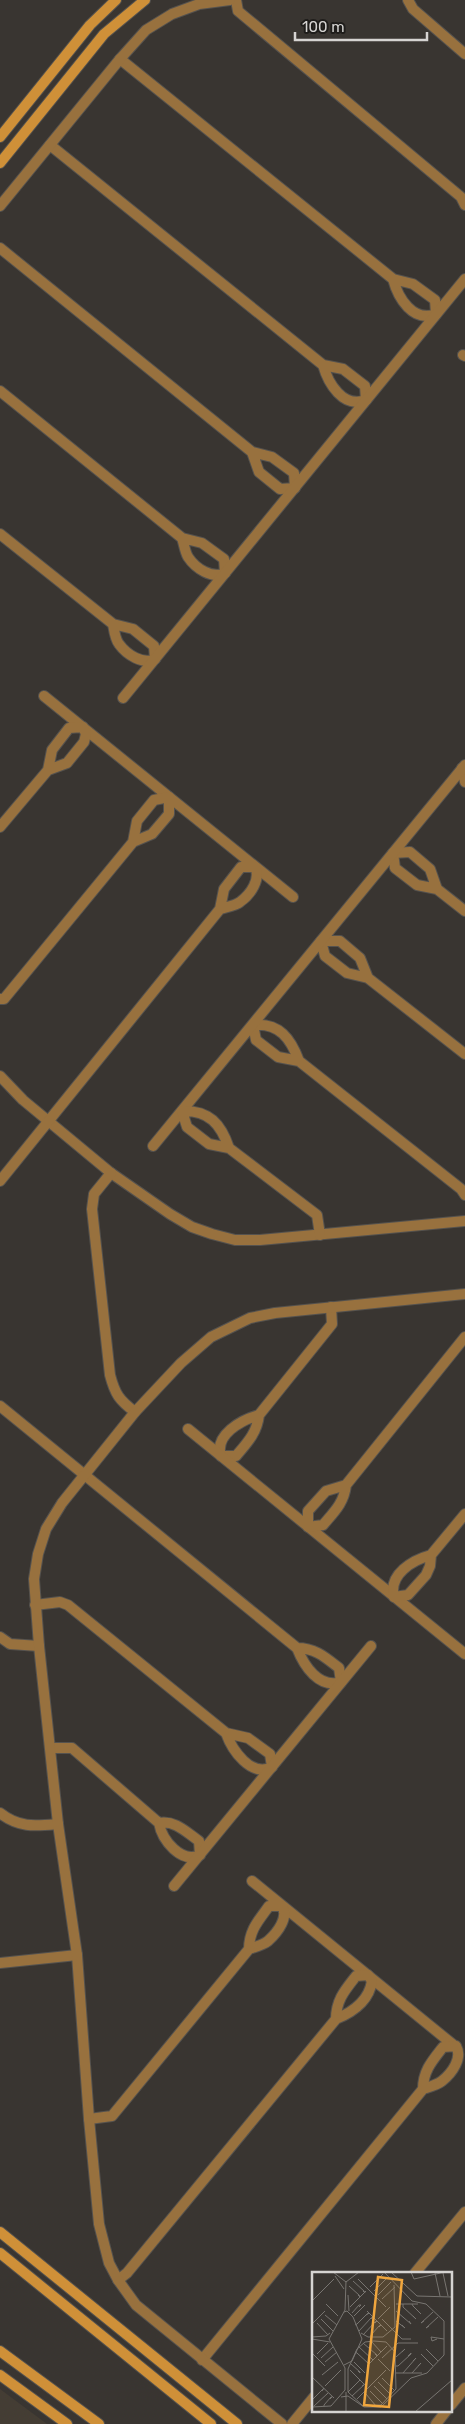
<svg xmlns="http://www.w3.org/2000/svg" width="465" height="2424" font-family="Rubik,sans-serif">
  <rect width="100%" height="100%" fill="#393531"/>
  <polygon fill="#443d34" points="0,2389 47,2424 0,2424"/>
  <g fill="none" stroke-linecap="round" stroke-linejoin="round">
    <defs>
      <g id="minor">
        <polyline points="236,0 238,11 461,197 465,205"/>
        <polyline points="408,0 413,9 465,54"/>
        <path d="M 120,59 L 393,279 L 413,284 L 435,300 L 436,314 C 413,323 398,298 393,279"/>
        <path d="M 50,145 L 323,365 L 343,369 L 365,386 L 366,400 C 343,409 328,383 323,365"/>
        <polyline points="0,206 120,59 146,30 172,14 199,4 230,0"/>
        <polyline points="0,248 252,452 272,457 294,473 295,488 280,489 259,472 252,452"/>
        <polyline points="463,355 465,356"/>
        <path d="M 0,391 L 182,538 L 202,543 L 224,559 L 225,573 C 212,579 196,569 188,557 C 185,552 184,544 182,538"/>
        <path d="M 0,534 L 113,624 L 133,629 L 154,646 L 155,659 C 143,665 127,655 119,644 C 115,639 114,630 113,624"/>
        <polyline points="44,696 293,897"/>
        <polyline points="123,698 465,279"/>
        <polyline points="465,768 462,768 465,782"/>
        <polyline points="0,827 48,770 67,763 84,742 86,734 83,727 69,728 52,750 48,770"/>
        <polyline points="437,889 417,885 395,868 393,853 410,852 430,869 437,889 465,911"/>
        <polyline points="368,978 347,973 325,956 321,941 340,941 360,958 368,978 465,1054"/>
        <polyline points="0,999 4,999 133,842 152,834 169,814 169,797 154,800 137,821 133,842"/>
        <path d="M 299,1061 L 278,1057 L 256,1040 L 253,1025 C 279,1022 291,1039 299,1061 L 461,1189 L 465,1195"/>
        <polyline points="0,1076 23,1100 111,1173 170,1214 192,1227 212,1234 235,1240 260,1240 465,1221"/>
        <polyline points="153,1146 465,765"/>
        <path d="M 229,1148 C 221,1124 209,1110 182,1111 L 187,1127 L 209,1144 L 229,1148 L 317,1215 L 320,1235"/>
        <path d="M 111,1173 L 94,1194 L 92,1209 L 110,1375 C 115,1394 119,1400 135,1412"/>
        <path d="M 0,1181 L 220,909 C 226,907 235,906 240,902 C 251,894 261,879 255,867 L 241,867 L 224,889 L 220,909"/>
        <path d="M 0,1406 L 297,1648 C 304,1666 319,1689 341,1682 L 339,1668 C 325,1657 315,1648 297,1648"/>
        <path d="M 259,1415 C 241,1420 214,1435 221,1456 L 236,1456 C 247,1443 257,1433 259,1415 L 332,1324 L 331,1307"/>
        <polyline points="188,1429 465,1654"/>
        <path d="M 346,1485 L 326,1491 L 308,1511 L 308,1527 L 323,1525 C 334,1512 344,1503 346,1485 L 465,1337"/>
        <path d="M 431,1555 C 413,1560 388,1574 394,1597 L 408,1595 L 426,1575 L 430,1566 L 431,1555 L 465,1514"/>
        <path d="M 35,1605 L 60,1602 L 68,1605 L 226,1733 C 232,1750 251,1778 272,1767 L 270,1754 L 248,1738 L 226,1733"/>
        <polyline points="0,1637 10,1644 39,1646"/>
        <path d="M 51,1748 L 72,1748 L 159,1823 C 162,1840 181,1864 200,1855 L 199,1841 C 186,1832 175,1820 159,1823"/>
        <path d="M 0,1813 C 19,1828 35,1826 58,1824"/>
        <polyline points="252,1881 456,2047"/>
        <polyline points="174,1886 371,1646"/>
        <polyline points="0,1963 77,1955"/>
        <path d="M 89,2119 L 112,2116 L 249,1949 C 255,1947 263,1945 268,1941 C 278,1932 289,1917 282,1906 L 269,1906 C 259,1920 249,1930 249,1949"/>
        <polyline points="415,2273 465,2212"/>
        <path d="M 118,2280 L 127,2273 L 336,2019 C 353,2012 369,2001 372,1981 L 368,1975 L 356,1976 C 345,1990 336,2000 336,2019"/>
        <path d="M 202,2360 L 423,2089 C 429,2087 437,2085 442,2081 C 452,2073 463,2058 456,2046 L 443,2047 C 432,2061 423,2071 423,2089"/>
        <polyline points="451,2405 465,2388"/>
        <polyline points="282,2424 136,2305 118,2280 109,2263 99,2224 89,2119 77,1955 58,1824 39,1646 34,1579 38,1554 46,1529 62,1503 135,1412 181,1363 211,1337 250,1318 275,1313 465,1294"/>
        <polyline points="292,2424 314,2397"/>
        <polyline points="436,2424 447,2410"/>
      </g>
      <g id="secondary">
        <polyline points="0,137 90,25 116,0"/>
        <polyline points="0,163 104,34 145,0"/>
        <polyline points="0,2232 237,2424"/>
        <polyline points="0,2253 211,2424"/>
        <polyline points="0,2351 99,2424"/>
        <polyline points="0,2375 67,2424"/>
      </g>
    </defs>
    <use href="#minor" stroke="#55524e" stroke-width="12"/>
    <use href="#secondary" stroke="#55524e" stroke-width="12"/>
    <use href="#minor" stroke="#98713e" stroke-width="10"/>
    <use href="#secondary" stroke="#cf9038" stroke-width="10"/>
  </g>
  <g transform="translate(312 2272)">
    <rect width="140" height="140" fill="#393531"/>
    <path fill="none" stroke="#787571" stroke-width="1" d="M 21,0 L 34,10 L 47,0M 79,0 L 105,24 L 140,25M 99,0 L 102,7 L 133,0M 123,1 L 128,24M 131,1 L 136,24M 23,4 L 32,17M 46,7 L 74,35M 41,9 L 52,19 L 53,21 L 51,19M 37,14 L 47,23 L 48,25 L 46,23M 58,15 L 71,2M 62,19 L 75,6M 36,23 L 37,39M 66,23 L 79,10M 70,27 L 83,15M 0,29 L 22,7M 14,32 L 26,44M 84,32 L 106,32M 91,32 L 91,35 L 104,47 L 101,44M 100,32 L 101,34 L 109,42 L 106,39M 38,35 L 54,19M 55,39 L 75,59M 84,39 L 99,52 L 97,49M 40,41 L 47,33 L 49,33 L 47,35M 13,43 L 25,53M 42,44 L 53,33M 9,47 L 21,59M 66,47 L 78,35M 70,47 L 90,67 L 99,67M 84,49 L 93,56 L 90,53M 112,49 L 109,51 L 121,40M 5,51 L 16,63M 0,52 L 13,39M 43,53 L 45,52 L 55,42 L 57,41 L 54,43M 117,54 L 114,56 L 126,45M 47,59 L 59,46 L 61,45 L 59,47M 49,61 L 56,65 L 71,65 L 83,55 L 82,13M 51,63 L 63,50 L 65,49 L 63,51M 0,65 L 14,64 L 18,61M 59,65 L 59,63 L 67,54 L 69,53 L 67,55M 0,67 L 18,70M 125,67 L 120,69 L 119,65 L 132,67M 59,69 L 69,80 L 67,78M 62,69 L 74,70 L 83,80 L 84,117 L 69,133 L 51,134 L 36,120 L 36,97 L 45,77 L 53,70 ZM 51,71 L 65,83 L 65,84 L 63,82M 47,75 L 61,88 L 59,86M 43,80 L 45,81 L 57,92 L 55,90M 117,80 L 114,77 L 126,89M 0,81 L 13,94M 5,82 L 16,71M 84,85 L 93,77 L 90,80M 112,85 L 109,82 L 121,94M 9,86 L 21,75M 70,86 L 86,71 L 106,71M 66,87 L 78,99M 13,90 L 25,80M 42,90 L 53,101M 39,92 L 48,100 L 48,101 L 46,99M 32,93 L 40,89 L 50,67 L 41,45 L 35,39 L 32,40M 55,94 L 75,74M 84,94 L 86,94 L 99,82 L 99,81 L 96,84M 38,98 L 54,114M 84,101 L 110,101M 91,101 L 104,86 L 101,89M 100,101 L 109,91 L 106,94M 10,103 L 26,90M 0,105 L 22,126M 70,106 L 83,119M 66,110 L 79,123M 13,114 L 29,98M 62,114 L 75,127M 58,119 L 71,132M 36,120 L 48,108 L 46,110M 54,122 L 64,134M 40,124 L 53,112 L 50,114M 29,125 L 36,124 L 52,135 L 69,135 L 99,106 L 115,101 L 132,83 L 132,49 L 114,32 L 100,29 L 72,0M 45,127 L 74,98M 0,128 L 12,116 L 10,119M 2,134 L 16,121 L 14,123M 12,134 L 12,133 L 19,125 L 20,125 L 18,127M 0,135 L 19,134 L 33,118 L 33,96 L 17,67 L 33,38 L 34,9M 34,140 L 34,120M 103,140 L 140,108"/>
    <path fill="#f0a63e" fill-opacity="0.15" stroke="#f0a63e" stroke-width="2.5" d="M 66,5 L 90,8 L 77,135 L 52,133 Z"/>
    <rect width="140" height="140" fill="none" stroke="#d6d4d2" stroke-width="2.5"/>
  </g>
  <path d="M295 32v8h132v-8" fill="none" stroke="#d6d4d2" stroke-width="2.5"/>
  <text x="302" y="32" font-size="15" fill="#d6d4d2" stroke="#1f1d1b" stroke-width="4" paint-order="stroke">100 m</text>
</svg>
